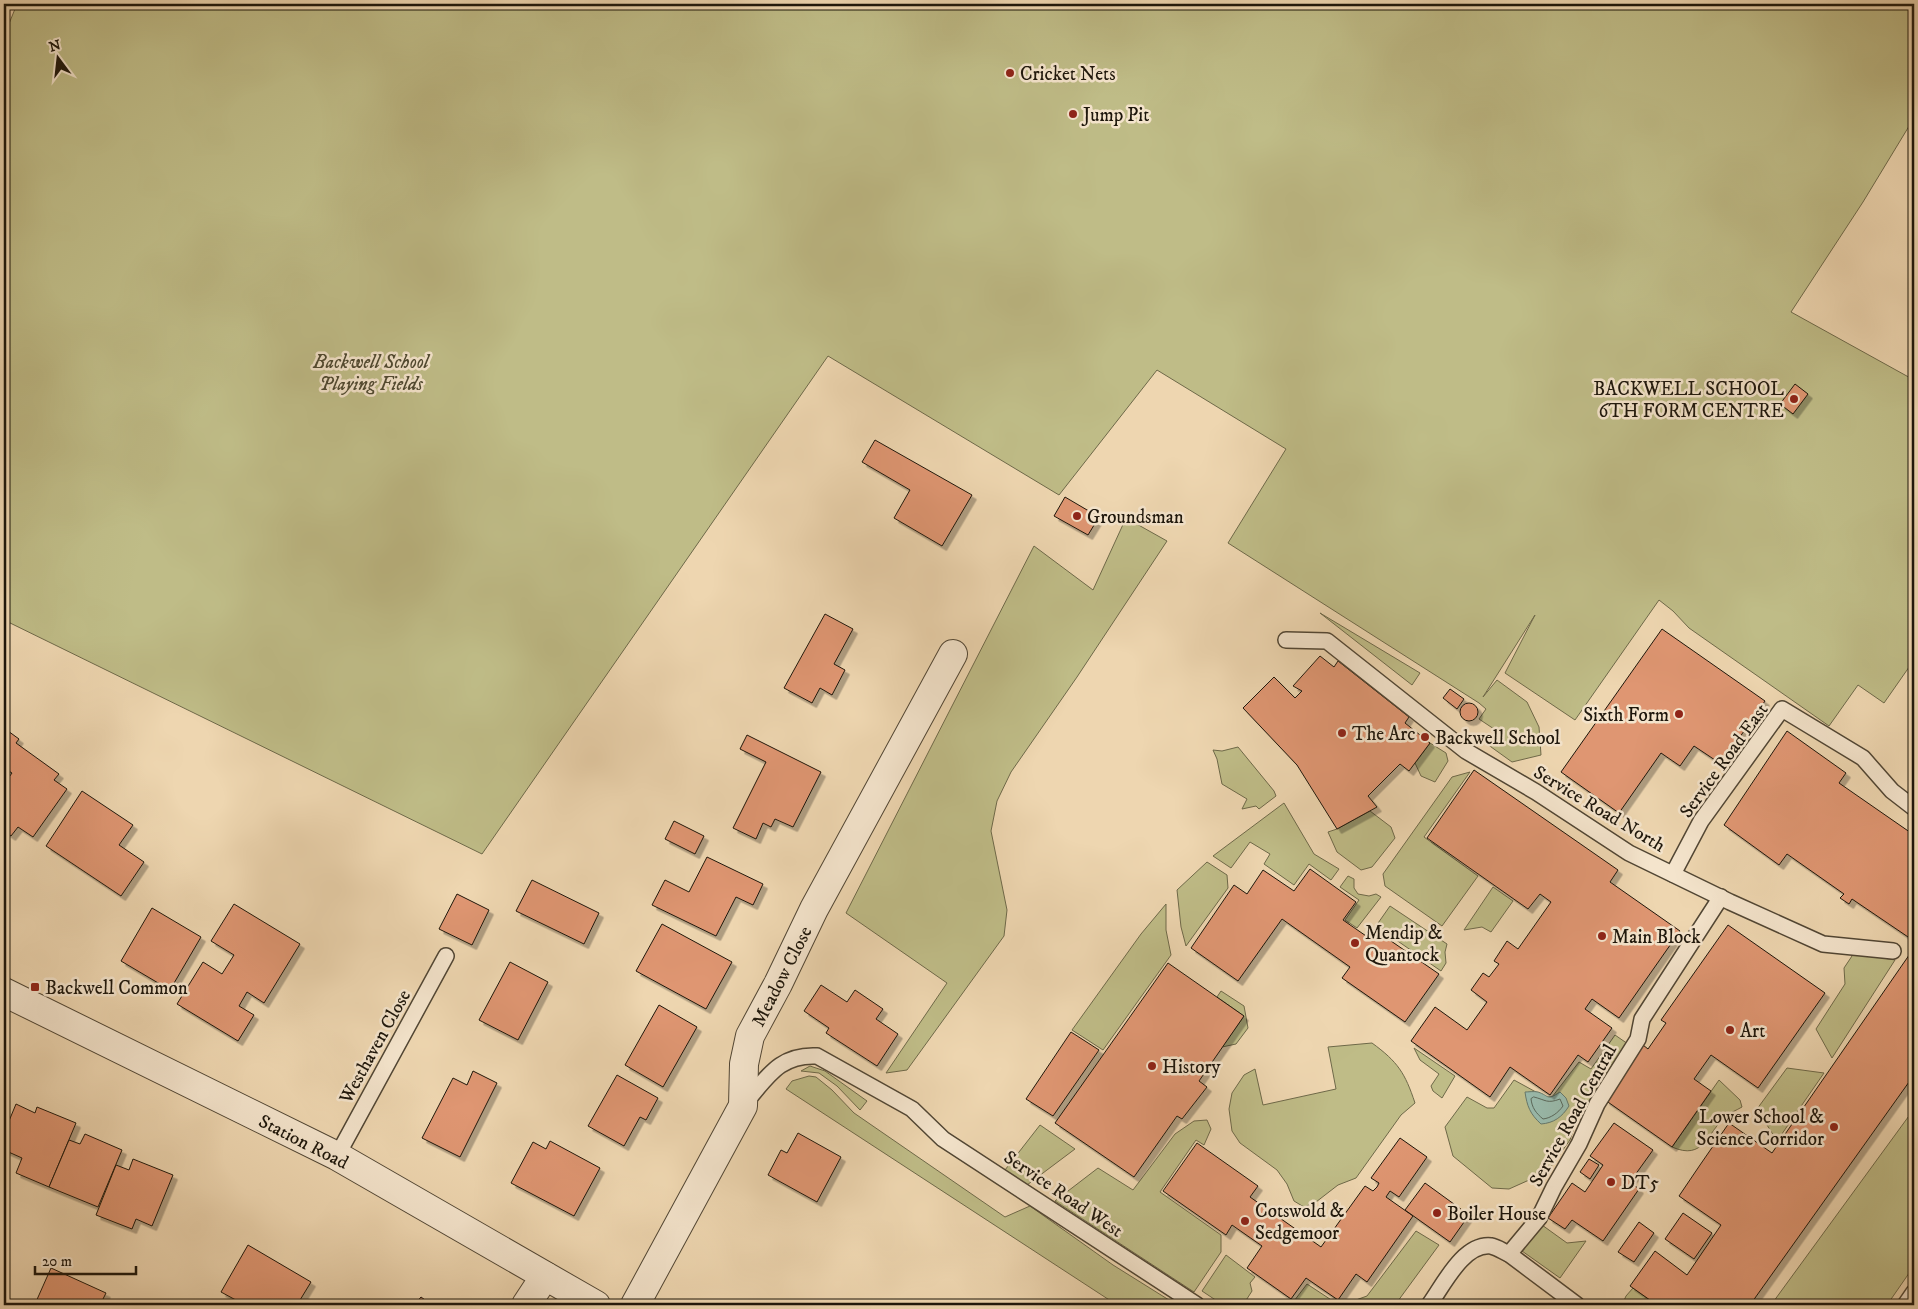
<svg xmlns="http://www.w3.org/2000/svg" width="1918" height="1309" font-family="'IM FELL DW Pica',serif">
  <defs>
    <filter id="shadow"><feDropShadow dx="4.5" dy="4.5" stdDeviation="0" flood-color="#0004"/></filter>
  </defs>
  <rect width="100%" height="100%" fill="#eed6b0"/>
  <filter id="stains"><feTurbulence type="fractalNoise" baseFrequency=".004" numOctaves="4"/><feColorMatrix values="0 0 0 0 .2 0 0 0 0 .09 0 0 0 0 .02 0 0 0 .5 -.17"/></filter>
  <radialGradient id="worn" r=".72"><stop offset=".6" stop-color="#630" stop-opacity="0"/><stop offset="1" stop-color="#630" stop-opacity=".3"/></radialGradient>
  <g fill="#bfbc87" stroke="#6e6949">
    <polygon points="17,4 1914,4 1914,118 1863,202 1791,312 1914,380 1914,660 1884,703 1858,685 1829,726 1689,628 1673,611 1659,600 1575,720 1505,673 1535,615 1483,697 1497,680 1527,702 1539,727 1541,755 1512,762 1480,739 1482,737 1493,743 1498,742 1503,735 1479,719 1486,709 1479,703 1228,543 1286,449 1157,370 1059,495 828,356 482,854 4,620 4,36"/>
    <polygon points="1126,518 1167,541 1077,677 1011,772 997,801 991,831 1007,910 1004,936 907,1070 886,1073 947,983 846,913 1034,546 1093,590"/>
    <polygon points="1320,613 1420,673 1412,685"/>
    <polygon points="1430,743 1446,753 1448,761 1435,782 1421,776 1415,763"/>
    <polygon points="1238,747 1274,791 1276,796 1259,809 1256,806 1242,809 1247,799 1222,784 1217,759 1213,750 1222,751"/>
    <polygon points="1470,772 1424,837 1478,876 1442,926 1385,886 1383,874 1452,777"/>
    <polygon points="1284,803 1314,854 1339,869 1331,880 1309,864 1294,885 1264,864 1270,854 1250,842 1231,868 1213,856"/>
    <polygon points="1370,811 1391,827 1395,838 1372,867 1361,870 1337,852 1328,832 1337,829"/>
    <polygon points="1207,862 1227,875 1228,888 1186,946 1181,927 1177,890"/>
    <polygon points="1348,876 1354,879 1354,888 1358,894 1369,896 1376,894 1381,897 1357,928 1345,920 1359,900 1340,887"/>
    <polygon points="1493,887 1513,901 1491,932 1482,927 1464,930"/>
    <polygon points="1166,904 1166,930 1171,955 1103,1050 1072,1030 1141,934"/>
    <polygon points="1390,906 1447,944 1445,952 1446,963 1441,971 1376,926"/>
    <polygon points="1854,953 1895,960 1832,1058 1816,1029 1845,984 1844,968"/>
    <polygon points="1221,991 1244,1006 1248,1028 1236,1044 1222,1047 1244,1016 1217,997"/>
    <polygon points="1615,1035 1628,1044 1577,1119 1570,1140 1547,1172 1509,1189 1492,1188 1453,1156 1445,1127 1467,1097 1487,1108 1494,1108 1514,1080 1545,1097 1552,1097 1579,1062 1591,1069"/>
    <path d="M 1372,1043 C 1398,1062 1405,1073 1415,1103 L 1401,1115 L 1356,1178 L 1338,1185 L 1316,1202 L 1304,1207 L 1294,1201 L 1287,1184 L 1277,1170 L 1240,1143 L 1232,1131 L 1229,1109 L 1232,1093 L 1244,1075 L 1255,1069 L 1263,1105 L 1336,1089 L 1328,1047 Z"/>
    <polygon points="1414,1048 1455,1076 1442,1098 1433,1091 1431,1086 1439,1074 1420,1060"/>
    <polygon points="810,1066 825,1071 867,1101 860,1110 837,1086 819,1073 801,1071"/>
    <polygon points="1787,1068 1824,1073 1777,1141 1757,1109"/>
    <polygon points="809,1076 816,1077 832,1090 854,1113 1005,1217 1030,1206 1113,1265 1177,1305 1117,1305 786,1089 792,1081"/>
    <path d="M 1719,1080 L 1740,1100 L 1742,1107 C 1737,1110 1729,1113 1725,1117 C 1707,1133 1704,1161 1672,1147 Z"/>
    <polygon points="1914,1109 1914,1266 1887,1305 1771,1305"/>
    <polygon points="1207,1120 1211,1129 1204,1145 1196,1140 1160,1192 1221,1235 1221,1252 1194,1292 1055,1201 1098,1168 1133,1190 1175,1134 1194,1121"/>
    <polygon points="1040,1125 1075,1149 1027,1185 1005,1170"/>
    <polygon points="1542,1225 1567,1243 1586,1241 1560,1278 1522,1251"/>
    <polygon points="1416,1231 1439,1245 1395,1305 1342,1305 1367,1296"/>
    <polygon points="1226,1255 1255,1277 1250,1283 1252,1291 1243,1305 1223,1305 1202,1291"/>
    <polygon points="1307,1284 1339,1305 1291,1305"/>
    <polygon points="1633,1288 1657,1305 1622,1305 1626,1296"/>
  </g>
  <path fill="#99b9aa" stroke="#67786a" d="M 1525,1092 C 1528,1092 1534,1091 1538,1092 C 1550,1096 1546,1101 1560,1092 L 1566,1098 L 1569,1106 C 1562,1117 1554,1123 1541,1124 C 1530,1114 1527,1106 1525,1092 Z"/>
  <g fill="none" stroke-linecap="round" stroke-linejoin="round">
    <path stroke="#5b685a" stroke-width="1" d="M 1534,1097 C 1546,1100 1547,1104 1560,1099 L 1563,1106 C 1558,1113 1551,1118 1543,1119 C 1536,1113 1532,1108 1531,1099 Z"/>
  </g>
  <g fill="#df9672" stroke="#1d160b" filter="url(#shadow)">
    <polygon points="1795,384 1808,394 1793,414 1780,404"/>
    <polygon points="875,440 972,495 942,546 894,518 910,490 862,462"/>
    <polygon points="1065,497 1099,517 1088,535 1054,516"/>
    <polygon points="825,614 853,629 834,664 845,670 832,695 820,688 812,703 784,688"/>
    <polygon points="1662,629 1765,701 1721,764 1694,746 1680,766 1661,753 1619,813 1561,772"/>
    <polygon points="1320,656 1334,667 1338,661 1409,717 1405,723 1430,743 1409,771 1400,764 1368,796 1377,807 1337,829 1297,765 1243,708 1274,677 1295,698 1302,691 1293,686"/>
    <polygon points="1450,689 1464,699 1457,709 1443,698"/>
    <circle cx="1469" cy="712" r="9"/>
    <polygon points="8,731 19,739 16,743 59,774 54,780 67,789 33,837 18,827 11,836 4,831 4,784 12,773 4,768 4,737"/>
    <polygon points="1787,731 1846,773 1839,783 1914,835 1914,941 1852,899 1849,904 1840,898 1844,894 1787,854 1779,865 1724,825"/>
    <polygon points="747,735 821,772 793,827 775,819 771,827 763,823 756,839 733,828 766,762 740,749"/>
    <polygon points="1474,770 1618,870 1610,882 1680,931 1619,1018 1592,999 1585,1009 1612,1028 1588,1062 1578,1055 1550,1095 1510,1067 1490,1097 1411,1041 1435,1007 1467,1030 1487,1002 1471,990 1483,973 1489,977 1499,964 1494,961 1507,941 1518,949 1551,902 1540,894 1528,909 1427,838"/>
    <polygon points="82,791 133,825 119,845 144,862 121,896 46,846"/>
    <polygon points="674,821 704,836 695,854 665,839"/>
    <polygon points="707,857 763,884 753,905 736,897 716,936 652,905 665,880 689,892"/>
    <polygon points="1310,869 1356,902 1343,920 1369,938 1375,930 1439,974 1405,1022 1342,978 1350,967 1282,919 1238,981 1191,948 1234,885 1247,894 1263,870 1294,891"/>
    <polygon points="532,880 599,913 584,944 516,911"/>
    <polygon points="457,894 489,910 472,945 439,929"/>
    <polygon points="234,904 300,944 264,1003 247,992 239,1006 254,1015 238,1041 177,1004 203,962 222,974 234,955 211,941"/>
    <polygon points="152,908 201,937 170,990 121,961"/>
    <polygon points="662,924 732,962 706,1009 636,971"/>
    <polygon points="1728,925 1825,993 1758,1088 1711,1055 1694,1079 1711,1091 1672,1147 1605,1100 1643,1045 1648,1049 1666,1023 1661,1020"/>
    <polygon points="1914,948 1914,1075 1750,1305 1657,1305 1630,1286 1655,1251 1687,1275 1721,1225 1679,1196 1700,1165 1729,1123 1772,1153"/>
    <polygon points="510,962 548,982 518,1040 479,1020"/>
    <polygon points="1168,963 1244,1016 1199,1081 1207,1087 1182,1119 1177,1116 1134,1177 1055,1123"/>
    <polygon points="821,985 847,1002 855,990 883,1009 876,1019 898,1034 877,1066 826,1033 829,1028 804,1011"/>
    <polygon points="659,1005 697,1027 663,1087 625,1065"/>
    <polygon points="1071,1032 1099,1050 1053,1116 1026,1099"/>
    <polygon points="473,1071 497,1083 460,1157 422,1138 453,1078 467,1085"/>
    <polygon points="617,1075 658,1098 646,1120 640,1117 624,1146 588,1126"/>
    <polygon points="16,1104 35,1113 37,1107 76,1123 49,1187 16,1173 22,1158 4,1150 4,1133"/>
    <polygon points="1614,1123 1653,1150 1630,1182 1639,1189 1603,1241 1572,1220 1565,1229 1548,1218 1572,1183 1585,1192 1603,1165 1590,1156"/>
    <polygon points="798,1133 841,1157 817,1202 768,1175 781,1150 787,1153"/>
    <polygon points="85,1134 122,1150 98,1207 49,1187 69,1140 80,1144"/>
    <polygon points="1400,1138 1427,1157 1399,1197 1390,1191 1386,1197 1413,1216 1367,1282 1356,1274 1338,1300 1306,1278 1291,1299 1247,1268 1262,1246 1232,1225 1226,1235 1163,1191 1197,1143 1258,1186 1250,1197 1321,1247 1365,1186 1373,1191 1377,1187 1379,1183 1371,1178"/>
    <polygon points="550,1141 600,1168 574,1216 511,1183 533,1142 546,1149"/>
    <polygon points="133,1159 173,1175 152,1226 136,1219 132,1229 96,1215 116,1165 129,1170"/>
    <polygon points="1589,1159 1599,1165 1590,1179 1580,1172"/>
    <polygon points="1425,1183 1469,1215 1450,1242 1405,1210"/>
    <polygon points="1683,1213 1712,1233 1694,1259 1665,1239"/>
    <polygon points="1639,1222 1654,1233 1634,1262 1618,1252"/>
    <polygon points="248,1245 311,1282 297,1305 245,1305 221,1292"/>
    <polygon points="51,1268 106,1293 100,1305 39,1305 35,1304"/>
    <polygon points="421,1297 432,1305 414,1305"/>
  </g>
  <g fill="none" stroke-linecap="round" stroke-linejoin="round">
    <defs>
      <g id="service">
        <polyline points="1286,640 1327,641 1466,751 1536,792 1629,853 1730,902 1823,944 1893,951"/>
        <polyline points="1673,874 1701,821 1782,709 1863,758 1892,791 1914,808"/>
        <path d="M 744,1104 C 767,1078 779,1054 817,1056 L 912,1109 L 943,1139 L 1197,1305"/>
        <polyline points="337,1156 446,956"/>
        <polyline points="1509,1254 1577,1305"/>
        <path d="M 1429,1305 C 1443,1286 1463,1243 1491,1246 C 1497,1247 1504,1252 1509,1254 L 1539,1218 L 1554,1187 L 1579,1144 L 1597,1104 L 1638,1039 L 1642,1019 L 1721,897"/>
        <polyline points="1905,1305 1914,1292"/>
      </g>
      <g id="minor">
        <polyline points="526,1305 545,1276"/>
        <polyline points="635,1305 743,1106 744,1064 750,1036 778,984 814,909 953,654"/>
      </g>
      <polyline id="tertiary" points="4,992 337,1156 596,1305"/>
    </defs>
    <use href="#service" stroke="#514634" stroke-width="18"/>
    <use href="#minor" stroke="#514634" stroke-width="30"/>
    <use href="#tertiary" stroke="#514634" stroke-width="30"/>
    <use href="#service" stroke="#f4e4cc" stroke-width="15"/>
    <use href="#minor" stroke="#f4e4cc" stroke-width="28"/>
    <use href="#tertiary" stroke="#f4e4cc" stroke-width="28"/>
  </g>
  <g fill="#8f2418" stroke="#f4e4cc" stroke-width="2">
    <circle cx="1010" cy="73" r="5"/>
    <circle cx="1073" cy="114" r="5"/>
    <circle cx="1794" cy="399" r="5"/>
    <circle cx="1077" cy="516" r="5"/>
    <circle cx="1679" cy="714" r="5"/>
    <circle cx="1342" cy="733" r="5"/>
    <circle cx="1425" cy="737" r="5"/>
    <circle cx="1602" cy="936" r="5"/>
    <circle cx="1355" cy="943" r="5"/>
    <rect x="30" y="982" width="10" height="10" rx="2.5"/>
    <circle cx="1730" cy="1030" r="5"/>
    <circle cx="1152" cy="1066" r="5"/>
    <circle cx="1834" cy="1127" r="5"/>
    <circle cx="1611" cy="1182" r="5"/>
    <circle cx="1437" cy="1213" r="5"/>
    <circle cx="1245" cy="1221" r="5"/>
  </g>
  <g text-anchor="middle" stroke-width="5" stroke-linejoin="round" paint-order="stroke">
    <g font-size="19" fill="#1d160b" stroke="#f4e4cc" text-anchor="start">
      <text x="1020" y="80">Cricket Nets</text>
      <text x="1083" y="121">Jump Pit</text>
      <text x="1784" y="395" text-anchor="end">BACKWELL SCHOOL<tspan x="1784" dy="22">6TH FORM CENTRE</tspan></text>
      <text x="1087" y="523">Groundsman</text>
      <text x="1669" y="721" text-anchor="end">Sixth Form</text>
      <text x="1352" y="740">The Arc</text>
      <text x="1435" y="744">Backwell School</text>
      <text x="1365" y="939">Mendip &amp;<tspan x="1365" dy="22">Quantock</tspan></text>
      <text x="1612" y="943">Main Block</text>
      <text x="45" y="994">Backwell Common</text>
      <text x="1740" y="1037">Art</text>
      <text x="1162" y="1073">History</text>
      <text x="1824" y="1123" text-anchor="end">Lower School &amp;<tspan x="1824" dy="22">Science Corridor</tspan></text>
      <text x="1621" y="1189">DT5</text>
      <text x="1255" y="1217">Cotswold &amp;<tspan x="1255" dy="22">Sedgemoor</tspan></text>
      <text x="1447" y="1220">Boiler House</text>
    </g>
    <g font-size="19" font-style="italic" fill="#4e4830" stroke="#f4e4cc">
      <text x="371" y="368">Backwell School<tspan x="371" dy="22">Playing Fields</tspan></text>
    </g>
    <g font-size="19" fill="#1d160b" stroke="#f4e4cc">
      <text transform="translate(1723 760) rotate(-54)" y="7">Service Road East</text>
      <text transform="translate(1600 808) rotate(31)" y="7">Service Road North</text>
      <text transform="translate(781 976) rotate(-63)" y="7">Meadow Close</text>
      <text transform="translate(374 1046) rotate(-61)" y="7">Westhaven Close</text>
      <text transform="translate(1572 1115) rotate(-61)" y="7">Service Road Central</text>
      <text transform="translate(304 1141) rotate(27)" y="7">Station Road</text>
      <text transform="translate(1064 1193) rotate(34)" y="7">Service Road West</text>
    </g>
  </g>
  <rect width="1918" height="1309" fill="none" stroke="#eed6b0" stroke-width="20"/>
  <rect x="5" y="5" width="1908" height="1299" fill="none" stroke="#1d160b" stroke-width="2.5"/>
  <rect x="10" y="10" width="1898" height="1289" fill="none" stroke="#1d160b"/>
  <g transform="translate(58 58) rotate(345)" stroke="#f4e4cc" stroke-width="4" paint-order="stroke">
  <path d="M0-4L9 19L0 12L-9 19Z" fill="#1d160b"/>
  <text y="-8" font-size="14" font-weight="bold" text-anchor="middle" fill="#1d160b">N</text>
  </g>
  <path d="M35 1266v8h101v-8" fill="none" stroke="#1d160b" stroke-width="2.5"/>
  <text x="42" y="1266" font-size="15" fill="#1d160b" stroke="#f4e4cc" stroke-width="4" paint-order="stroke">20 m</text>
  <rect width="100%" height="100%" filter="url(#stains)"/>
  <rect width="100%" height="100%" fill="url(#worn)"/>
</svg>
